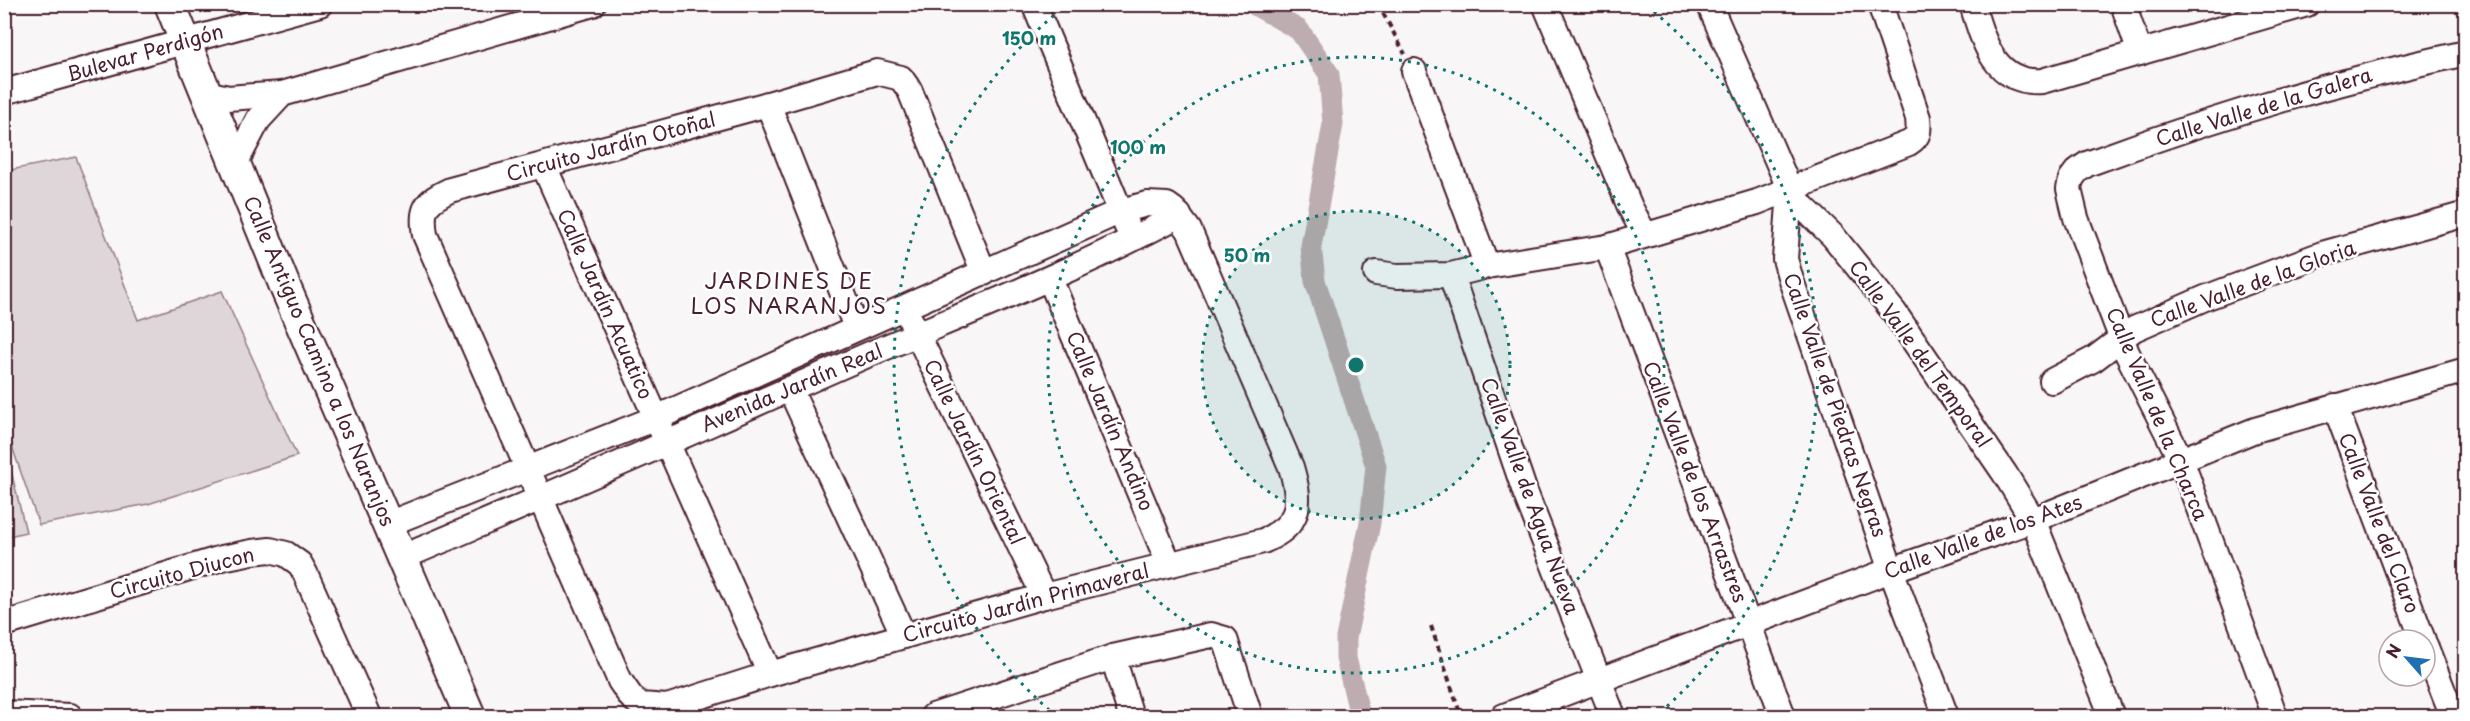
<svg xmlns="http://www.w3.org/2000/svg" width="2470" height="721" font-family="'Playpen Sans',sans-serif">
  <rect width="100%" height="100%" fill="#f8f6f7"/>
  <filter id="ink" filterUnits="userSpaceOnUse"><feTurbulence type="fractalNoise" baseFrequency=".0167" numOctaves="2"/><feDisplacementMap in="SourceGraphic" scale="12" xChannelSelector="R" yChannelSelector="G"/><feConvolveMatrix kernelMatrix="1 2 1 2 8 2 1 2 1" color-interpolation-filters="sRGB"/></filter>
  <g filter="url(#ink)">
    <g fill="#ded6d9" stroke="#947a82" stroke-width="1.5">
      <polygon points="76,157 138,320 222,291 297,456 148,504 39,525 5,426 5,171"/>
      <polygon points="5,446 26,532 5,537 4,537"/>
    </g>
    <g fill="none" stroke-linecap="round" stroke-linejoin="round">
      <polyline stroke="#bdadb0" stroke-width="21" points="1253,4 1299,30 1329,74 1333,124 1311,246 1315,281 1376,466 1370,523 1346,638 1346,658 1360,716"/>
      <defs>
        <g id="minor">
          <polyline points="1034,4 1127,227"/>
          <polyline points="1545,4 1630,207 1645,235"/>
          <polyline points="1709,4 1790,190 1803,207 1833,236 1894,312 2005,474 2033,520 2112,716"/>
          <path d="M 1972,4 C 1983,41 1995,85 2042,81 L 2307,4"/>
          <polyline points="2123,4 2140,53"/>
          <polyline points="1414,71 1487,266"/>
          <polyline points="4,92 320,4"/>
          <polyline points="206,93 228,98 282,94"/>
          <polyline points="768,104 856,327"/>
          <polyline points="235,164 258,120 282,94 593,4"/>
          <polyline points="544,166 770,674"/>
          <polyline points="1790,190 1785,259 1791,280 1891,570 1946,716"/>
          <polyline points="1607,247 1783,716"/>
          <path d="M 1376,273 L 1397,276 L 1451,275 L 1487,266 L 1607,247 L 1757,202 L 1909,143 C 1920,136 1919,130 1918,118 L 1880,4"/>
          <polyline points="1451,275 1525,492 1613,716"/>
          <polyline points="1050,279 1169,564"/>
          <polyline points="911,321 1044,596"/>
          <polyline points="2052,381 2094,359 2134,329 2205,298 2322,254 2466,214"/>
          <polyline points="790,389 904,636"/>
          <polyline points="2335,406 2423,640"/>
          <path d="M 388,524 L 656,418 L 1121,211 L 1147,204 L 1167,205 L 1174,210 L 1189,230 L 1291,467 C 1302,504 1301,525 1263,541 L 1044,596 L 770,674 L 667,707 L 641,705 L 631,697 L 620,681 L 527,467 L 425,235 C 421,208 425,202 450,190 L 768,104 L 877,72 L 901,78 L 910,91 L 984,273"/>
          <path d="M 403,557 C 558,492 711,423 865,356 C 971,311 1078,270 1179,215"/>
          <polyline points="4,624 222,558 252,552 270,550 286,554 300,564 305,573 369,716"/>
          <polyline points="2425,645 2453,716"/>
          <polyline points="1113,657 1131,716"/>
          <polyline points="4,713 70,716"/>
          <polyline points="933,716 1113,657 1211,635 1225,639 1250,716"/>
          <polyline points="1504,716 1891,570 2033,520 2255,430 2466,370"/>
          <path d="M 2275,716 L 2181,460 L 2127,353 L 2076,218 L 2069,189 L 2071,179 L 2077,171 L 2087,164 C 2211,118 2336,81 2466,53"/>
        </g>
        <polyline id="tertiary" points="170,4 286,289 470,716"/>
      </defs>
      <use href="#minor" stroke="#4a1f2b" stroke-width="28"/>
      <use href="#tertiary" stroke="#4a1f2b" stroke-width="34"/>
      <g stroke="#4a1f2b" stroke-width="4" stroke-dasharray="6 4.5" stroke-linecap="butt">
        <polyline points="1378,4 1405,54"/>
        <polyline points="1431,626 1461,716"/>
      </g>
      <use href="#minor" stroke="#fff" stroke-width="24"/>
      <use href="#tertiary" stroke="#fff" stroke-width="30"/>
    </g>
  </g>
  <circle cx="1356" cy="365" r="154" fill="#0f766e" fill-opacity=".12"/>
  <g fill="none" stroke="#0f766e" stroke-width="3" stroke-dasharray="3 6">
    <circle cx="1356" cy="365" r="154"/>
    <circle cx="1356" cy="365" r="308"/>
    <path d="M1056 716A462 462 0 0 1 1065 6M1647 6A462 462 0 0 1 1656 716"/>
  </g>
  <g text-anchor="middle" stroke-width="5" stroke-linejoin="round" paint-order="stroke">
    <g font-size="20" fill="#4a1f2b" stroke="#fff">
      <text transform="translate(145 53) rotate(-16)" y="7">Bulevar Perdigón</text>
      <text transform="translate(2264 107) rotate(-17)" y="7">Calle Valle de la Galera</text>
      <text transform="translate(611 147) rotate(-15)" y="7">Circuito Jardín Otoñal</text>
      <text transform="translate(2253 284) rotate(-20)" y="7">Calle Valle de la Gloria</text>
      <text transform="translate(605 304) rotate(66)" y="7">Calle Jardín Acuatico</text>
      <text transform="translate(1920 354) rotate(54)" y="7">Calle Valle del Temporal</text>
      <text transform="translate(319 361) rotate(67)" y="7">Calle Antiguo Camino a los Naranjos</text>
      <text transform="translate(792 388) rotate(-23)" y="7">Avenida Jardín Real</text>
      <text transform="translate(1835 405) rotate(71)" y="7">Calle Valle de Piedras Negras</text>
      <text transform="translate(2157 414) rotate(67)" y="7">Calle Valle de la Charca</text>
      <text transform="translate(1110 421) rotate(67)" y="7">Calle Jardín Andino</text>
      <text transform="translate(974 452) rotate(64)" y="7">Calle Jardín Oriental</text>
      <text transform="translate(1695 482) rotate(69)" y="7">Calle Valle de los Arrastres</text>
      <text transform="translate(1530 496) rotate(70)" y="7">Calle Valle de Agua Nueva</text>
      <text transform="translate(2379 523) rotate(69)" y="7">Calle Valle del Claro</text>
      <text transform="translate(1983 537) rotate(-20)" y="7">Calle Valle de los Ates</text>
      <text transform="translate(182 573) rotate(-15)" y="7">Circuito Diucon</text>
      <text transform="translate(1026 603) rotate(-15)" y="7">Circuito Jardín Primaveral</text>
    </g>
    <g font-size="22" letter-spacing="1.5" fill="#4a1f2b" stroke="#fff">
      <text x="789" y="289">JARDINES DE<tspan x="789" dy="25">LOS NARANJOS</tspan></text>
    </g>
  </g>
  <circle cx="1356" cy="365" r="9" fill="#0f766e" stroke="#fff" stroke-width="3"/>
  <g font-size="18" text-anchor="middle" font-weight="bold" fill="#0f766e" stroke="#fff" stroke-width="5" stroke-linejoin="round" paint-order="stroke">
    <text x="1029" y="45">150 m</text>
    <text x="1138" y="154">100 m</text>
    <text x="1247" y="262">50 m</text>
  </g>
  <rect width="2470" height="721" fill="none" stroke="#fff" stroke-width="24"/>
  <rect x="12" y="12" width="2446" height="697" fill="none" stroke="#4a1f2b" stroke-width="2" filter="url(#ink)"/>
  <g transform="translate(2407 658) rotate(298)"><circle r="28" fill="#ffffff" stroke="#b7a5aa" stroke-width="1.5"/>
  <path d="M0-4.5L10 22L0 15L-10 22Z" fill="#1f6fb2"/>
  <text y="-9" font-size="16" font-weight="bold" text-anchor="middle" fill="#4a1f2b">N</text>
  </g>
</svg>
